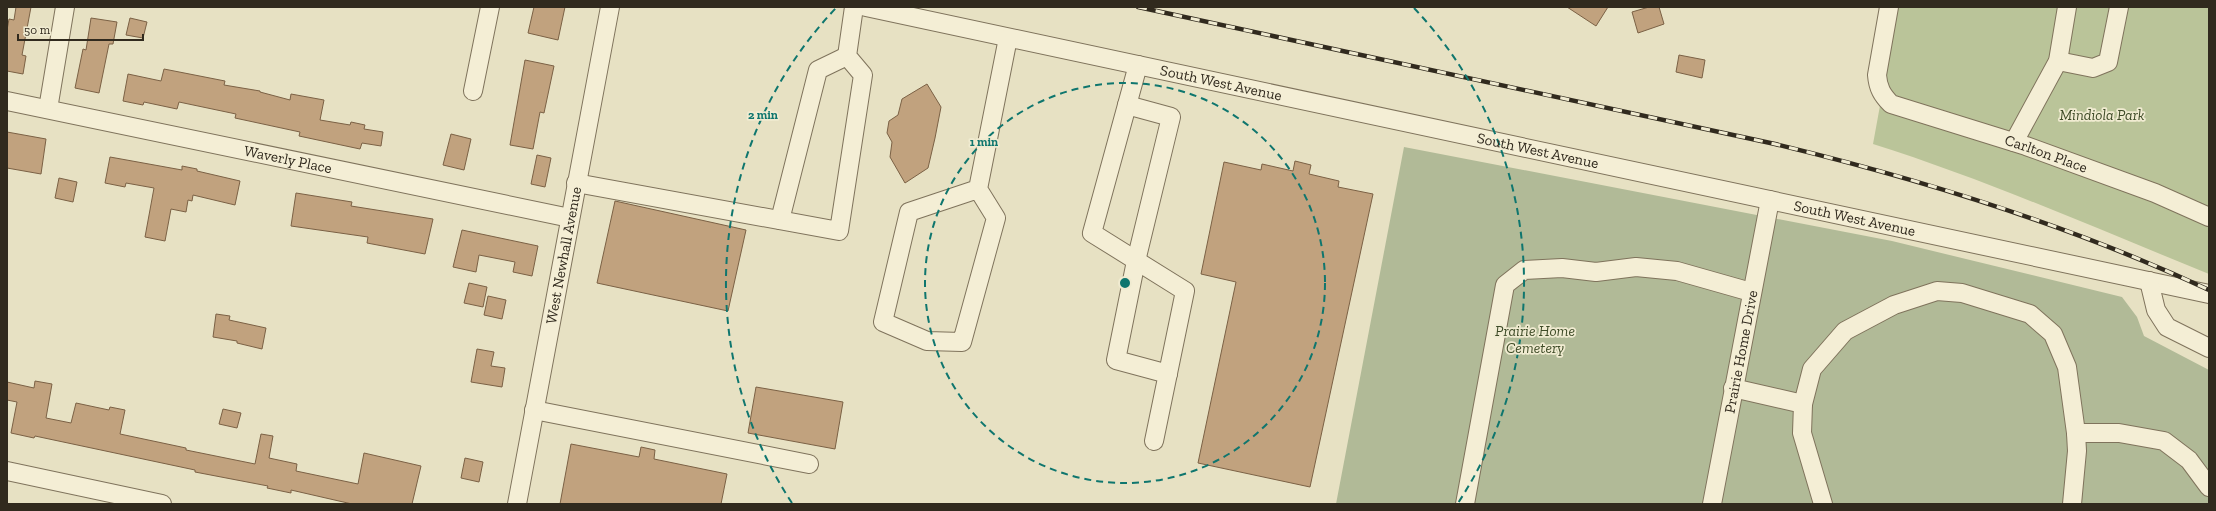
<svg xmlns="http://www.w3.org/2000/svg" width="2216" height="511" font-family="'Zilla Slab',serif">
  <rect width="100%" height="100%" fill="#e7e1c3"/>
  <path fill="#bac499" d="M 1898,7 L 2209,7 L 2209,274 C 2098,229 1987,180 1873,144 Z"/>
  <polygon fill="#b1ba97" points="1404,147 1892,241 2122,297 2137,317 2144,336 2209,370 2209,504 1336,504"/>
  <g fill="#c1a27e" stroke="#7b6145">
    <polygon points="16,7 31,7 22,55 26,56 23,74 7,71 7,30 9,19 14,20"/>
    <polygon points="534,7 565,7 558,40 528,33"/>
    <polygon points="1567,7 1608,7 1596,26"/>
    <polygon points="1649,7 1659,7 1664,24 1638,33 1632,12"/>
    <polygon points="91,18 117,22 113,44 109,44 99,93 75,88 83,49 86,50"/>
    <polygon points="130,18 147,22 143,38 126,35"/>
    <polygon points="1679,55 1705,60 1702,78 1676,72"/>
    <polygon points="525,60 554,66 544,113 540,112 533,149 510,145"/>
    <polygon points="164,69 225,81 224,85 260,91 260,92 290,100 291,94 324,100 320,120 350,125 351,122 365,125 364,129 383,132 381,146 362,143 360,149 299,136 300,132 235,118 236,114 179,102 177,109 144,102 143,105 123,101 128,74 161,81"/>
    <polygon points="927,84 941,107 935,138 928,168 905,183 890,157 892,142 887,133 889,121 898,115 902,99"/>
    <polygon points="7,132 46,139 41,174 7,168"/>
    <polygon points="451,134 471,139 464,170 443,165"/>
    <polygon points="537,155 551,158 545,187 531,184"/>
    <polygon points="110,157 182,170 182,166 197,169 197,171 240,181 235,205 193,195 192,201 188,200 186,212 171,209 165,241 145,237 154,188 126,183 125,187 105,183"/>
    <polygon points="1295,161 1311,165 1309,174 1339,181 1338,187 1373,194 1310,487 1198,463 1236,282 1201,274 1224,162 1261,170 1262,164 1293,171"/>
    <polygon points="59,178 77,182 73,202 55,198"/>
    <polygon points="296,193 352,202 351,206 433,219 425,254 367,243 368,237 291,226"/>
    <polygon points="615,201 746,230 728,311 597,283"/>
    <polygon points="462,230 538,246 532,276 513,272 515,262 479,255 476,272 453,267"/>
    <polygon points="469,283 487,287 483,307 464,303"/>
    <polygon points="488,296 506,300 502,319 484,315"/>
    <polygon points="216,314 230,316 229,320 266,328 262,349 237,343 237,341 213,337"/>
    <polygon points="477,349 494,352 491,366 505,368 502,387 471,382"/>
    <polygon points="35,381 52,384 46,418 71,423 76,403 109,410 110,407 125,410 120,434 186,448 186,450 255,464 261,434 273,436 269,458 297,464 296,471 358,484 364,453 421,466 412,504 352,504 291,490 291,493 267,488 268,486 195,472 195,470 35,436 34,438 11,433 17,402 7,400 7,382 34,388"/>
    <polygon points="756,387 843,402 835,449 748,433"/>
    <polygon points="223,409 241,413 237,428 219,424"/>
    <polygon points="571,444 639,457 641,447 655,450 654,459 727,474 721,504 560,504"/>
    <polygon points="465,458 483,462 479,482 461,478"/>
  </g>
  <g fill="none" stroke-linecap="round" stroke-linejoin="round">
    <defs>
      <g id="minor">
        <path id="s1" d="M 866,7 L 2209,294"/>
        <path id="s2" d="M 1889,7 L 1877,75 C 1878,88 1882,95 1891,104 L 2026,146 L 2155,193 L 2209,217"/>
        <polyline points="2058,61 2093,68 2108,62 2119,7"/>
        <polyline points="1138,65 1092,233 1185,291 1154,441"/>
        <polyline points="473,91 490,7"/>
        <path id="s3" d="M 7,101 L 570,218"/>
        <polyline points="1127,105 1171,117 1136,261 1116,360 1168,374"/>
        <polyline points="48,109 65,7"/>
        <polyline points="2014,142 2058,61 2067,7"/>
        <polyline points="576,183 839,231 863,75 847,56 854,7"/>
        <polyline points="978,189 909,212 883,322 927,341 962,342 996,218 978,189 1008,38"/>
        <polyline points="780,220 818,70 847,56"/>
        <polyline points="2149,281 2156,310 2167,327 2209,348"/>
        <polyline points="1733,388 1803,404 1802,433 1823,504"/>
        <polyline points="1803,404 1812,369 1845,331 1894,305 1937,291 1962,293 2030,314 2053,334 2067,367 2076,433"/>
        <polyline points="534,410 809,464"/>
        <polyline points="7,471 162,504"/>
        <path id="s4" d="M 517,504 L 610,7"/>
        <polyline points="1465,504 1505,285 1524,270 1562,268 1596,272 1636,267 1677,271 1751,292"/>
        <path id="s5" d="M 1712,504 L 1770,200"/>
        <polyline points="2072,504 2077,451 2076,433 2119,433 2164,441 2189,460 2209,487"/>
      </g>
    </defs>
    <use href="#minor" stroke="#7f735c" stroke-width="20"/>
    <use href="#minor" stroke="#f4eed5" stroke-width="18"/>
    <defs>
      <path id="rail" d="M 1138,7 L 1775,144 C 1924,180 2070,225 2209,290"/>
    </defs>
    <use href="#rail" stroke="#312a1e" stroke-width="4.5"/>
    <use href="#rail" stroke="#f0ebd1" stroke-width="3" stroke-dasharray="9" stroke-linecap="butt"/>
  </g>
  <g fill="none" stroke="#0f766e" stroke-width="2" stroke-dasharray="7 5">
    <circle cx="1125" cy="283" r="200"/>
    <path d="M792 503A399 399 0 0 1 836 8M1414 8A399 399 0 0 1 1458 503"/>
  </g>
  <g text-anchor="middle" stroke-width="3.5" stroke-linejoin="round" paint-order="stroke">
    <g font-size="15" fill="#312a1e" stroke="#f0ebd1">
      <text dy="5" stroke="none"><textPath href="#s1" startOffset="363">South West Avenue</textPath></text>
      <text dy="5" stroke="none"><textPath href="#s1" startOffset="687">South West Avenue</textPath></text>
      <text dy="5" stroke="none"><textPath href="#s2" startOffset="265">Carlton Place</textPath></text>
      <text dy="5" stroke="none"><textPath href="#s3" startOffset="287">Waverly Place</textPath></text>
      <text dy="5" stroke="none"><textPath href="#s1" startOffset="1011">South West Avenue</textPath></text>
      <text dy="5" stroke="none"><textPath href="#s4" startOffset="253">West Newhall Avenue</textPath></text>
      <text dy="5" stroke="none"><textPath href="#s5" startOffset="155">Prairie Home Drive</textPath></text>
    </g>
    <g font-size="15" font-style="italic" fill="#3e4b27" stroke="#f0ebd1">
      <text x="2102" y="120">Mindiola Park</text>
      <text x="1535" y="336">Prairie Home<tspan x="1535" dy="17">Cemetery</tspan></text>
    </g>
  </g>
  <circle cx="1125" cy="283" r="6" fill="#0f766e" stroke="#f0ebd1" stroke-width="2"/>
  <g font-size="12" text-anchor="middle" font-weight="bold" fill="#0f766e" stroke="#f0ebd1" stroke-width="3.5" stroke-linejoin="round" paint-order="stroke">
    <text x="763" y="119">2 min</text>
    <text x="984" y="146">1 min</text>
  </g>
  <rect width="2216" height="511" fill="none" stroke="#312a1e" stroke-width="16"/>
  <path d="M18 34v6h125v-6" fill="none" stroke="#312a1e" stroke-width="2"/>
  <text x="24" y="34" font-size="12" fill="#312a1e" stroke="#f0ebd1" stroke-width="3" paint-order="stroke">50 m</text>
</svg>
